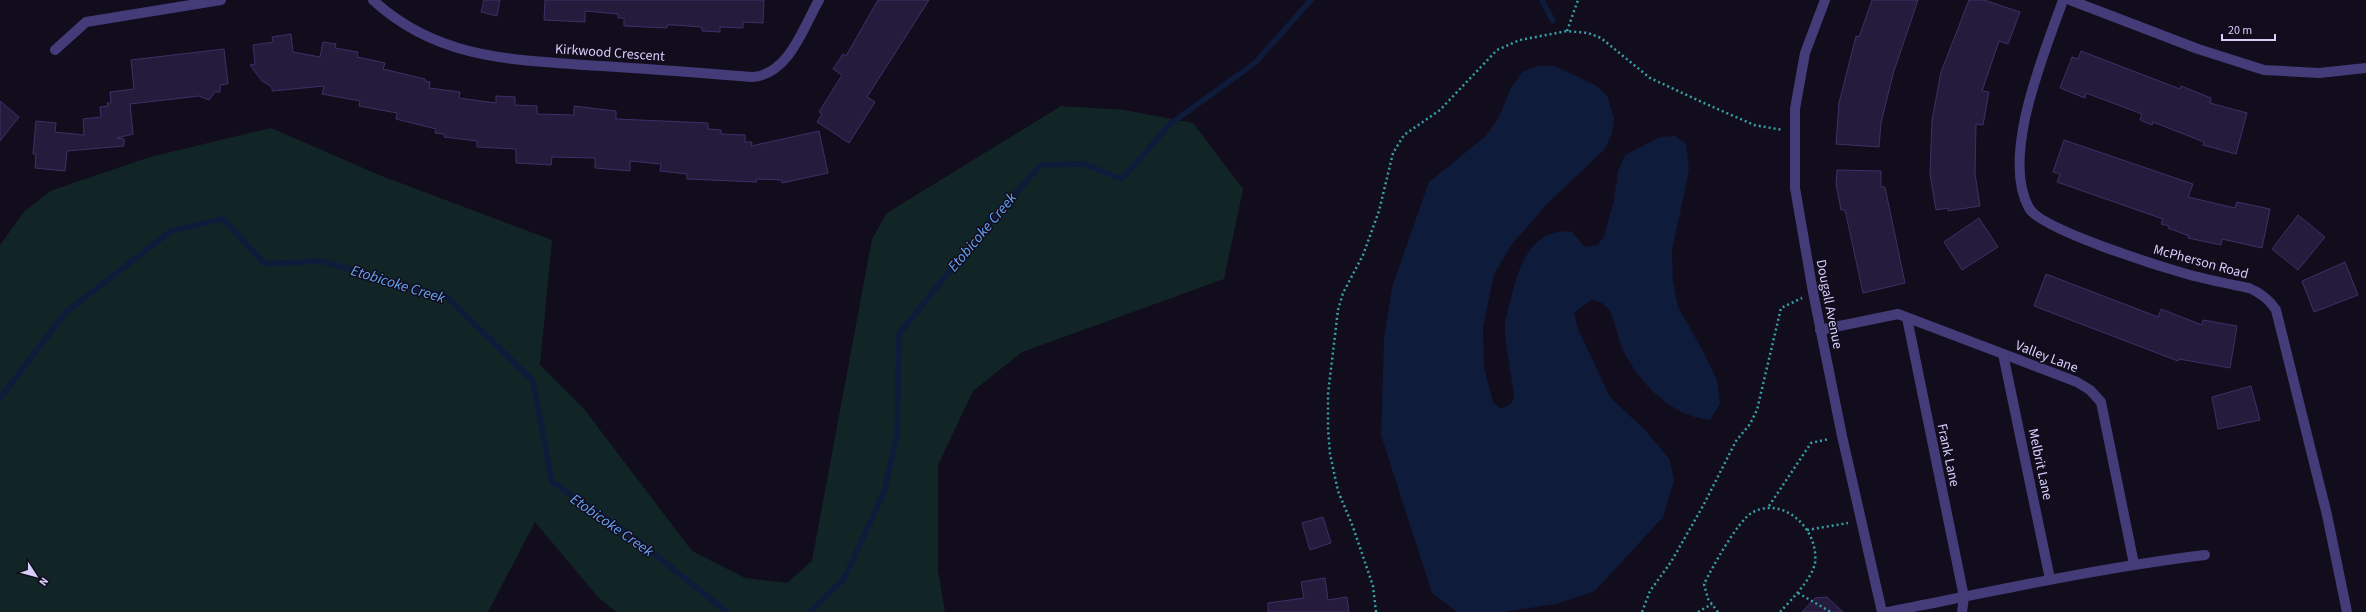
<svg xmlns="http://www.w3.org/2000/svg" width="2366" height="612" font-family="'Source Sans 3',sans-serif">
  <rect width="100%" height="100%" fill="#120d1d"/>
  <polygon fill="#112527" points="1061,106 1124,110 1193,123 1243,189 1224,279 1022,352 973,391 938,465 938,570 945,612 616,612 598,597 535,522 488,612 0,612 0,245 24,212 50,191 150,157 271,128 379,175 552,240 540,365 584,409 692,551 745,578 787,583 812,561 872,239 887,213"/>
  <path fill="#0e1b3b" d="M 1537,66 L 1555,66 L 1595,85 L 1607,95 L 1614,118 L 1612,134 L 1604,150 L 1546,205 L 1513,243 L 1494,274 L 1483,327 L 1484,368 L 1493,402 L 1501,409 L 1511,404 L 1514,397 C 1512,374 1504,346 1505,323 C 1506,315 1509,307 1511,299 C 1518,267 1532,227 1572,232 L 1585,247 L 1598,245 L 1604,236 L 1614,200 L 1618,171 L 1625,155 L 1660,137 L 1675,136 L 1686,144 L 1689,170 L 1672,251 L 1673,281 L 1678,307 L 1702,349 L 1717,380 L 1720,404 L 1710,420 C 1671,416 1640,384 1623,350 C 1617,338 1616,322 1609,310 C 1604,303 1599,301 1591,300 L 1574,313 L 1578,329 L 1610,397 L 1647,432 L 1670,460 L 1674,481 L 1663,517 L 1595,591 L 1556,604 L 1504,612 L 1457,612 L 1432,593 L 1381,435 L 1384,339 L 1392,287 L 1429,182 L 1486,136 L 1499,117 L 1511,88 L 1522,72 Z"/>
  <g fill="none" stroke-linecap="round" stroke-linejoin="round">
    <g stroke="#0e1b3b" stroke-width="5.5">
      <polyline points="1542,0 1553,21"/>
      <polyline points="0,398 66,312 171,231 223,219 265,264 321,261 447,297 533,381 552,482 628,533 727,612"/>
      <polyline points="810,612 844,579 884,492 897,436 899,334 985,227 1041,165 1084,164 1122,179 1170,124 1255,63 1311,0"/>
    </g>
  </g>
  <g fill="#251b3d" stroke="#3f2f67">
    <polygon points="484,0 500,0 497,16 481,12"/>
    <polygon points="545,0 764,0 763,23 743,22 743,28 720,27 720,32 702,31 702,27 673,25 667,25 667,28 624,26 624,18 618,18 618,14 585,11 585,22 544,20"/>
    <polygon points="878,0 929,0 867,97 875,102 849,143 817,122 822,114 819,112 842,75 833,69 843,54 846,56"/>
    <polygon points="1872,0 1918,0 1893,74 1881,123 1879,147 1836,144 1839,103 1856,36 1859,37"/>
    <polygon points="1969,0 1984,0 2020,12 2008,44 1999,41 1982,91 1989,92 1983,125 1976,124 1975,174 1980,206 1948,211 1948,208 1936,210 1930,174 1932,120 1941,72"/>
    <polygon points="291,34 293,52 320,57 323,42 336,44 335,48 358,52 357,57 385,63 383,69 425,79 425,81 430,82 429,88 460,92 459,98 496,103 496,96 515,97 515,105 537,106 537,114 574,115 574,106 616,111 616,119 708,123 708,129 721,130 721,134 745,135 745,142 752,142 751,146 819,131 828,173 782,183 782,180 757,179 756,182 687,179 687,174 660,171 661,164 630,161 630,171 595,168 595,158 552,157 551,165 516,163 516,149 477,147 477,141 444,137 444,134 435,133 436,129 396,119 397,113 359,106 360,101 322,94 324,86 272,91 272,87 262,81 250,65 255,64 253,45 273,42 272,37"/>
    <polygon points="224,49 228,84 220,85 220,92 215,92 209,100 199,96 130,104 133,134 117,138 124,139 124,146 67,151 65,171 35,168 36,154 33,154 36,121 56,123 55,132 84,135 83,119 101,117 100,107 108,106 107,103 111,103 110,92 134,89 131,60"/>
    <polygon points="2081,51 2180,89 2181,86 2211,98 2210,103 2247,113 2236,154 2203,145 2204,142 2153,122 2152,125 2140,120 2142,114 2086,93 2085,98 2060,88 2072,57 2078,59"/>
    <polygon points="0,101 19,117 0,141"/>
    <polygon points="2064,140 2193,184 2188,197 2235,208 2237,202 2270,209 2262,248 2222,239 2221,245 2188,238 2189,236 2168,228 2169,226 2161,224 2163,219 2057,182 2060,174 2053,172"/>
    <polygon points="1837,170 1881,171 1881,187 1885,187 1905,283 1863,293 1845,210 1841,210 1836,184"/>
    <polygon points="2298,215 2325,237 2298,270 2272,249"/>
    <polygon points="1979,218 1998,247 1962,270 1944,242"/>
    <polygon points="2345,262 2358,295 2314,312 2302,281"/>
    <polygon points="2046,274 2158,317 2161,309 2202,325 2203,320 2237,326 2230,368 2179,359 2178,361 2034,306"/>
    <polygon points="2251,386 2260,420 2218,429 2212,397"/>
    <polygon points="1323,517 1331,543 1310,550 1302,523"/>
    <polygon points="1325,578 1328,600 1347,597 1349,612 1268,612 1268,603 1304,598 1301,582"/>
    <polygon points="1827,597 1843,612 1802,612 1815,598"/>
  </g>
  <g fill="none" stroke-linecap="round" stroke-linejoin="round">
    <g stroke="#36a2a6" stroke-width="2.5" stroke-dasharray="2 3" stroke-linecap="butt">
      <polyline points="1567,31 1578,0"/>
      <polyline points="1769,506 1811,443 1829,439"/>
      <polyline points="1807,530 1848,523"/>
      <polyline points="1798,593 1831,612"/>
      <polyline points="1376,612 1373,586 1353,527 1338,491 1330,454 1328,429 1328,394 1338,310 1343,293 1363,255 1379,211 1393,153 1404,135 1440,110 1497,50 1520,40 1567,31 1588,33 1601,38 1650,78 1704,103 1754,125 1783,130"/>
      <polyline points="1642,612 1650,591 1671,562 1703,506 1736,441 1750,424 1757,410 1781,308 1802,298"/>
      <polyline points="1698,612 1712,604"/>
      <path d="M 1718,612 L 1708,599 L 1704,584 C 1712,568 1738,520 1753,512 C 1785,496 1819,530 1815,563 C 1812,579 1791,600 1780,612"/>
    </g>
    <g stroke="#443c79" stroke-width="10">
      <path d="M 373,0 C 439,61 517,60 601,66 C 652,69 702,73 753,77 C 789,74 803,28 819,0"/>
      <polyline points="1825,0 1805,53 1795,109 1795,188 1813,292 1842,436 1882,612"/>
      <path d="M 2063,0 C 2045,52 2000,156 2029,208 C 2041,230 2162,267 2190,275 C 2209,280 2230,284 2249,288 C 2261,293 2269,299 2276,310 L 2327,515 L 2347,612"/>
      <polyline points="2070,0 2198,49 2264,70 2319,73 2366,68"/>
      <polyline points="55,50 86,22 221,0"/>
      <polyline points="1907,318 1964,597 1962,612"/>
      <polyline points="1820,330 1898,314 2077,382 2090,390 2101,402 2134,564"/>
      <polyline points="2003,354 2050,579"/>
      <path d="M 1888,612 C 1994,591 2098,568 2205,555"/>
    </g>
  </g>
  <g text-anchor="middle" stroke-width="3" stroke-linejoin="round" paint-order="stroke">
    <g font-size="14" fill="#d7cdfb" stroke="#120d1d">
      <text transform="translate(610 52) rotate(4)" y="5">Kirkwood Crescent</text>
      <text transform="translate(2201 261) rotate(15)" y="5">McPherson Road</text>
      <text transform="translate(1830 304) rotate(79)" y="5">Dougall Avenue</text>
      <text transform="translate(2047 356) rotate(21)" y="5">Valley Lane</text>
      <text transform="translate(1949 455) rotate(78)" y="5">Frank Lane</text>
      <text transform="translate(2041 464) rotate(78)" y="5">Melbrit Lane</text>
    </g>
    <g font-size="15" font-style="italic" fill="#64a3f3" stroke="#120d1d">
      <text transform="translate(982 232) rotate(-50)" y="5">Etobicoke Creek</text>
      <text transform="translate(398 284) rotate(17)" y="5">Etobicoke Creek</text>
      <text transform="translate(612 525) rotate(35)" y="5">Etobicoke Creek</text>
    </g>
  </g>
  <g transform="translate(36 576) rotate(126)" stroke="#120d1d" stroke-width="3" paint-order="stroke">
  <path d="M0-3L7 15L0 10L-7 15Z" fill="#d7cdfb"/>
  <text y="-6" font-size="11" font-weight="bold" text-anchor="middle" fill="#d7cdfb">N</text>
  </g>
  <path d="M2222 34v6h53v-6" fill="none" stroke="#d7cdfb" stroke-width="2"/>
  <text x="2228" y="34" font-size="12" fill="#d7cdfb" stroke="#120d1d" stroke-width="3" paint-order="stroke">20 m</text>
</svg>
